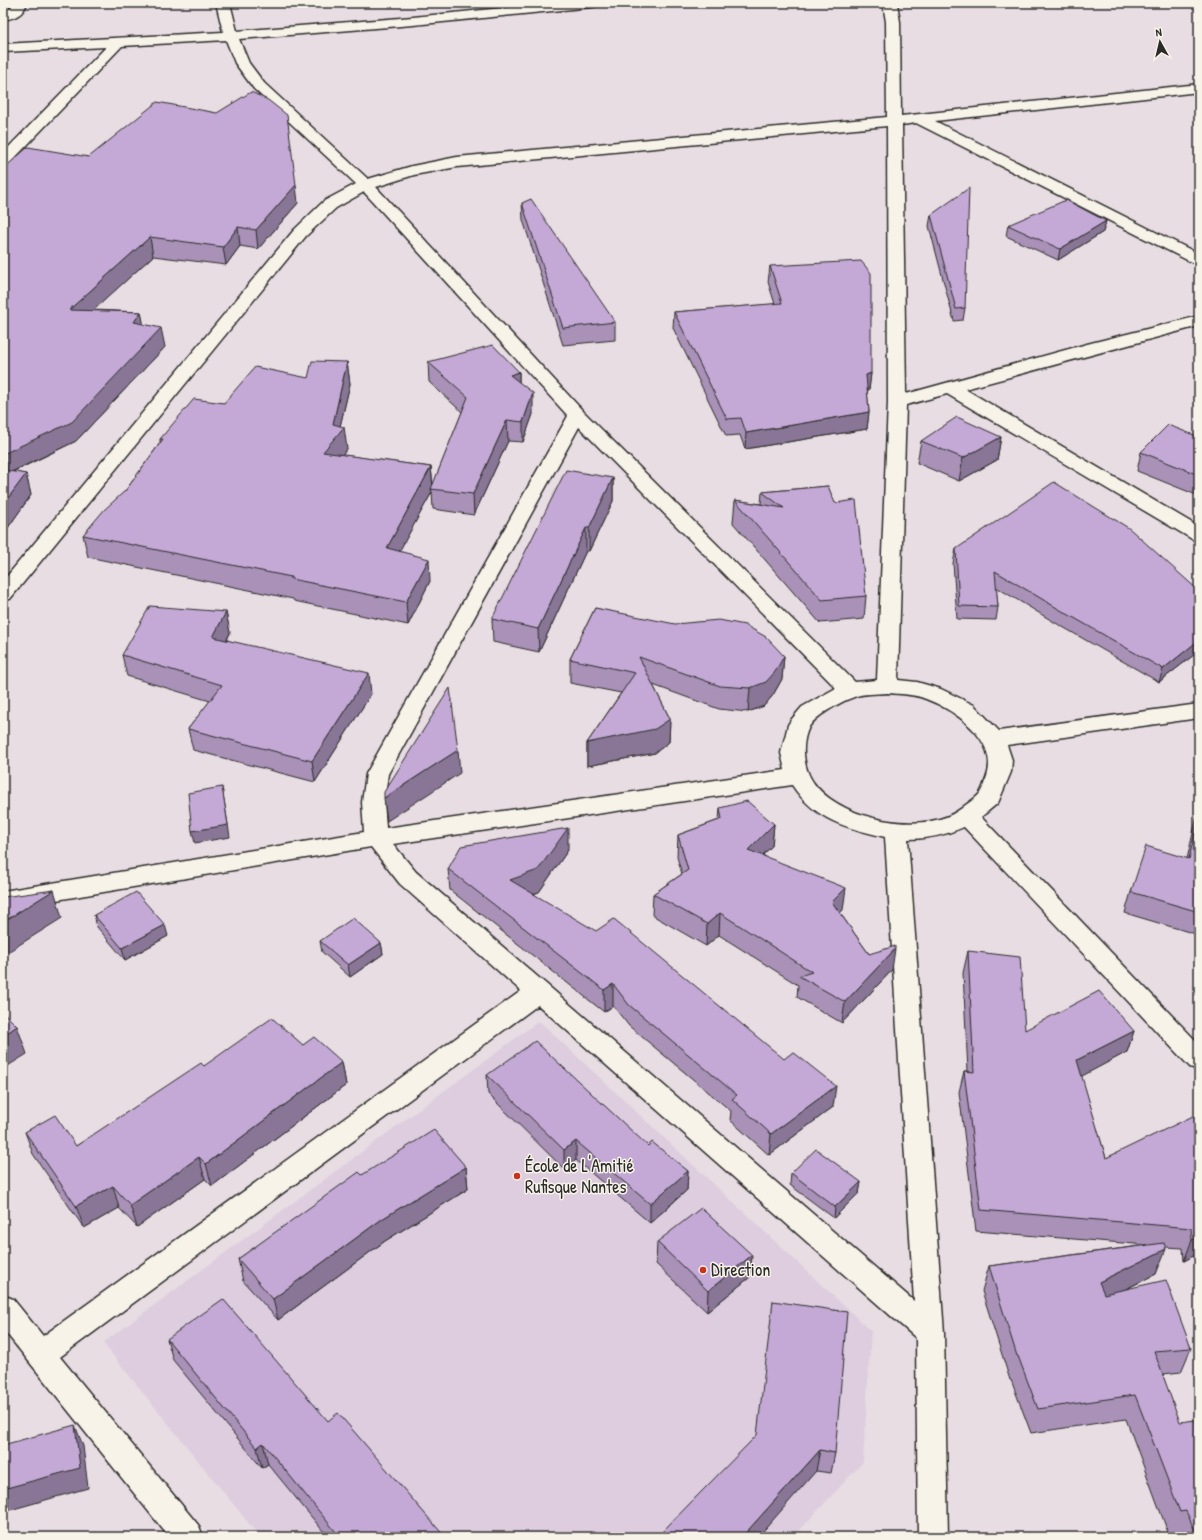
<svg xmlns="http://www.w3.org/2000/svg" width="1202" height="1540" font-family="'Patrick Hand',sans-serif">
  <rect width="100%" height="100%" fill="#e8dde3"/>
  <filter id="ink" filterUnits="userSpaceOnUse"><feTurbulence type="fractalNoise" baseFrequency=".025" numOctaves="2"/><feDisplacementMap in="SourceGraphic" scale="8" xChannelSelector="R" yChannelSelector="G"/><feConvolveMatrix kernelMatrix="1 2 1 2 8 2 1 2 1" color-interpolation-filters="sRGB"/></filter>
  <g filter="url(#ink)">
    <polygon fill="#ddcddf" points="539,1021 871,1331 863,1462 793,1537 260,1537 103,1343"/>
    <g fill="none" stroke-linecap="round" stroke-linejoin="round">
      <defs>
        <g id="minor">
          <path d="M 13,3 L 27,3 C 23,15 15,18 3,20 L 3,12 L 11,8 Z"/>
          <path d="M 216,3 L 230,3 L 237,31 L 413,17 L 551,3 L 599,3 L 597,6 L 592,7 L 413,25 L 239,39 L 249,63 L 264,83 L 368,179 L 412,166 L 457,157 L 887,117 L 886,22 L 883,3 L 897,3 L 900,22 L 901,116 L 1199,84 L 1199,92 L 935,121 L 1199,254 L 1199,265 L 1193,263 L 916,123 L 902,125 L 906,394 L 1087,344 L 1199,316 L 1199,326 L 965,389 L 1199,527 L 1199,541 L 1192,539 L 947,394 L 906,405 L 898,680 L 917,682 L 941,689 L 974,705 L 999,731 L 1199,704 L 1199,718 L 1007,745 L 1012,760 L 1011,772 L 998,803 L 981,817 L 1199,1044 L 1199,1070 L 1190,1067 L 964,827 C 946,835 928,839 908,839 L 944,1333 L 948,1537 L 918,1537 L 916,1338 L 538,1005 L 60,1357 L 199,1526 L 203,1537 L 169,1537 L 3,1329 L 3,1295 L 13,1299 L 43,1336 L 521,991 L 400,884 L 371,847 L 3,909 L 3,891 L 364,832 L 362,802 L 366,774 L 568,416 L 364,192 L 336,208 L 306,236 L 10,599 L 3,600 L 3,581 L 294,230 L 324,201 L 356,184 L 254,89 L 235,63 L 226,40 L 122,46 L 8,165 L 3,167 L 3,153 L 106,47 L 3,52 L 3,44 L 223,32 ZM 887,126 L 888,402 L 877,680 L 855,682 L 583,411 L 376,187 L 414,175 L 457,167 ZM 579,427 L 836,688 L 802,707 L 791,720 L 788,725 L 781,753 L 785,770 L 386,828 L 384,802 L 388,774 ZM 887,693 C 900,694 914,694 926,699 C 956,710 1001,742 986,779 C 984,783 983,789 980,793 C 976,799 967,803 962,808 C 926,837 845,820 817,787 C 803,772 800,745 809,727 C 815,716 842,701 854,697 C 863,693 877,694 887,693 ZM 792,785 C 815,820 846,828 885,837 L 914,1301 L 416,872 L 393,844 Z"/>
        </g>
      </defs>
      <use href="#minor" stroke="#2b2b2b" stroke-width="3"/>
      <use href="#minor" fill="#f7f3e8" fill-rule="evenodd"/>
    </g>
    <g fill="#a991b8" stroke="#2b2b2b">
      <polygon points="3,169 298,203 258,249 240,246 226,265 153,256 93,310 141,312 143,324 165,347 76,441 13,472 26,474 31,495 7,529 4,529 3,531"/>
      <polygon points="522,203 615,322 615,340 563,345 523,220"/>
      <polygon points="931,215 965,308 963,320 954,321 929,226"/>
      <polygon points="1106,221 1103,232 1058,260 1006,236 1008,225"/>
      <polygon points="770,266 871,373 869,390 867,390 869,412 867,429 745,449 740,435 726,436 673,328 674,312 775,304 768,282"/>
      <polygon points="347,362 350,384 340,426 347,449 342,455 431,467 433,485 462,412 429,382 428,362 519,372 519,382 533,414 523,442 508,441 474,515 433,509 432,492 399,551 430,581 408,625 294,601 293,599 88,557 83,535 126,490 160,443 160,439 224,403 308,378"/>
      <polygon points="1001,437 997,460 959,481 917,463 921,441"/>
      <polygon points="1199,437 1199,496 1137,471 1141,452"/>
      <polygon points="613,478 613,501 589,551 586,551 539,652 493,642 492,619"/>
      <polygon points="828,486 866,596 864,619 820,623 733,523 735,500 761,504 762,492"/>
      <polygon points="956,549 1199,591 1199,651 1159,682 1054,622 996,587 998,607 996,620 957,619 953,563"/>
      <polygon points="595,608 784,656 782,679 773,695 764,706 748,712 719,709 653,685 670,719 669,742 655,753 587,766 587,743 621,693 570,683 570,659"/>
      <polygon points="226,612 230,633 227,640 371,694 315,782 193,750 188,729 210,701 127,676 122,655"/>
      <polygon points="1199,807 1199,935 1125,913 1131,892 1187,859"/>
      <polygon points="720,808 774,824 772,846 763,855 843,910 840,913 869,954 892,970 842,1023 797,997 798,985 719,935 706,946 652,915 653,894 682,874 677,857 678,835 719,820"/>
      <polygon points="568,850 539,892 533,894 833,1107 769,1155 730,1120 731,1111 629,1026 613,1006 604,1012 450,890 448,869"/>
      <polygon points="94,915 168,936 125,960 97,927"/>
      <polygon points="320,941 381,943 383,954 350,977 322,952"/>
      <polygon points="968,951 1025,1030 1134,1031 1127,1052 1081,1076 1106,1158 1199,1122 1199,1253 1184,1261 1183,1248 1165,1247 1156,1274 1126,1289 1191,1348 1181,1372 1163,1374 1199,1537 1177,1537 1175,1534 1169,1535 1126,1419 1031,1433 1011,1380 1010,1380 982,1291 989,1266 1147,1245 976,1231 959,1092 964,1071 968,1071 963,973"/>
      <polygon points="303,1045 342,1062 346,1085 212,1186 205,1179 137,1227 119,1208 84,1228 33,1154 25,1132 76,1146 204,1066"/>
      <polygon points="487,1075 648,1146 688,1171 687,1190 650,1223 576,1160 564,1169 488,1094"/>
      <polygon points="466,1167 468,1189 385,1241 278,1320 243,1281 238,1259 362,1175"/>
      <polygon points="791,1173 861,1182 859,1193 834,1218 790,1185"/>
      <polygon points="657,1242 750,1277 707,1312 656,1264"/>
      <polygon points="167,1339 328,1421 445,1537 328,1537 268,1464 262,1468 173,1360"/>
      <polygon points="757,1435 835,1453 831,1473 816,1471"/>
    </g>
    <g fill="#897696" stroke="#2b2b2b">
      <polygon points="296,185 298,203 258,249 256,230"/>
      <polygon points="1106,221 1103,232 1058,260 1060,249"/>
      <polygon points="238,227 240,246 226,265 223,247"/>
      <polygon points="150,237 153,256 73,329 69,310"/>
      <polygon points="141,312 145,331 134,322"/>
      <polygon points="161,328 165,347 76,441 3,476 3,454"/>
      <polygon points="347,362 350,384 338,435 344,427 347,449 326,474 323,452 333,424"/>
      <polygon points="519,372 519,392 510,375"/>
      <polygon points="871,373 869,390 864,391 866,375"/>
      <polygon points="533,393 533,414 523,442 523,422"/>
      <polygon points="869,412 867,429 745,449 746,433"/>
      <polygon points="507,420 508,441 474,515 473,494"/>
      <polygon points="1001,437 997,460 959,481 963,458"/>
      <polygon points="431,467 433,489 431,489 432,492 389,570 387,548"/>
      <polygon points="26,474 31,495 7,529 4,529 3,531 3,505"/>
      <polygon points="613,478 613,501 589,551 589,528"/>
      <polygon points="586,528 586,551 539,652 538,629"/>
      <polygon points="429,559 430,581 408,625 406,602"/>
      <polygon points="226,612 230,633 217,658 213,637"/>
      <polygon points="1199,640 1199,651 1159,682 1163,669"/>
      <polygon points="784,656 782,679 773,695 764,706 748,712 750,688"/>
      <polygon points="369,673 371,694 315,782 312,761"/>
      <polygon points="670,719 669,742 655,753 587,766 587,743"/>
      <polygon points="458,750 460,773 387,821 384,798"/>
      <polygon points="222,787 230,837 195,843 192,831"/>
      <polygon points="774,824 772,846 746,871 748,850"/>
      <polygon points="568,828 568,850 539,892 511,901 510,880"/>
      <polygon points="846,888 843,910 830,924 832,902"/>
      <polygon points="54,890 62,918 3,955 3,922"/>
      <polygon points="720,913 719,935 706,946 707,924"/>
      <polygon points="165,925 168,936 125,960 122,948"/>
      <polygon points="381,943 383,954 350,977 348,965"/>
      <polygon points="895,949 892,970 842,1023 845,1002"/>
      <polygon points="3,982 6,992 3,993"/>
      <polygon points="613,984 613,1006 604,1012 604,990"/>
      <polygon points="17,1026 27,1054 3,1069 3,1036"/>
      <polygon points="1134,1031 1127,1052 1071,1082 1077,1060"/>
      <polygon points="342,1062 346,1085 212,1186 206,1164"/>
      <polygon points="836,1086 833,1107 769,1155 771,1134"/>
      <polygon points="3,1119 7,1131 3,1133"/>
      <polygon points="576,1141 576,1160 564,1169 564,1150"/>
      <polygon points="199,1157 205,1179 137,1227 130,1205"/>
      <polygon points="466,1167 468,1189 385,1241 278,1320 273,1299 382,1219"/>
      <polygon points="688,1171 687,1190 650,1223 650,1204"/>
      <polygon points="861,1182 859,1193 834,1218 835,1207"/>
      <polygon points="113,1186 119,1208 84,1228 76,1206"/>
      <polygon points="1199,1237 1199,1253 1184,1261 1192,1240"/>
      <polygon points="1166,1249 1156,1274 1091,1306 1099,1282"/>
      <polygon points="752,1255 750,1277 707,1312 708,1291"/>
      <polygon points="75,1425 83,1446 88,1488 3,1512 3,1489"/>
      <polygon points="263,1443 268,1464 262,1468 257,1448"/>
      <polygon points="820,1450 816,1471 758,1537 742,1537"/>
    </g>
    <g fill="#c4a9d6" stroke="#2b2b2b">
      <polygon points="251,92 268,100 287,115 296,185 256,230 238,227 223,247 150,237 69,310 141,312 134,322 161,328 72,422 3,454 3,169 28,147 89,157 157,102 217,113"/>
      <polygon points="969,188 965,308 956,309 931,215"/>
      <polygon points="531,199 615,322 563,328 522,203"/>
      <polygon points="1066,200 1106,221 1060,249 1008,225"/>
      <polygon points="861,261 871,273 871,373 866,375 869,412 746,433 741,418 727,419 674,312 782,303 770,266"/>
      <polygon points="493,345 519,372 510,375 533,393 523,422 507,420 473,494 431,489 468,397 428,362"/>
      <polygon points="312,361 347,362 333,424 344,427 323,452 431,467 387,548 429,559 406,602 291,579 291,577 83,535 104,510 126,490 163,439 160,439 194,399 224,403 255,367 308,378"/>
      <polygon points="957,417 1001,437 963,458 921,441"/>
      <polygon points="1168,425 1199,437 1199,475 1141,452"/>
      <polygon points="3,470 26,474 3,505"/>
      <polygon points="566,470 613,478 589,528 586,528 538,629 492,619"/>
      <polygon points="1054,482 1130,529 1199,591 1199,640 1163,669 1057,608 995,571 998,607 959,606 956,549"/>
      <polygon points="828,486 835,503 856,500 866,596 822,600 735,500 784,508 762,492"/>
      <polygon points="150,606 226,612 213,637 369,673 312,761 188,729 222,685 122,655"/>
      <polygon points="595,608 675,624 719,620 745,625 766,637 784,656 775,672 766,682 750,688 720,686 639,657 670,719 655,729 587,743 635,673 570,659"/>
      <polygon points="450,688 458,750 384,798 384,792"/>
      <polygon points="222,787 228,825 192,831 188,793"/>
      <polygon points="747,801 774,824 748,850 846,888 832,902 869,954 895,946 895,949 845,1002 799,976 812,972 720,913 707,924 653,894 688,870 678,835 722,819 720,808"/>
      <polygon points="1199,815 1199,912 1131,892 1146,846 1189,859"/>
      <polygon points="568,828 538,870 510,880 596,931 614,919 784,1059 793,1052 836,1086 771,1134 732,1099 737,1095 629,1005 613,984 604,990 448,869 461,846"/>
      <polygon points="54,890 3,922 3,897"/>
      <polygon points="136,892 165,925 122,948 94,915"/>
      <polygon points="353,918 381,943 348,965 320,941"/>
      <polygon points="968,951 1020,957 1025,1030 1099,991 1134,1031 1077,1060 1106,1158 1193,1116 1199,1122 1199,1237 1192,1240 1191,1228 981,1210 964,1071 974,1072"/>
      <polygon points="3,1012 17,1026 3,1036"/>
      <polygon points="272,1018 303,1045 314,1037 342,1062 206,1164 199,1157 130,1205 113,1186 76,1206 25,1132 55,1115 76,1146 201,1063 204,1066"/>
      <polygon points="535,1041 648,1146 652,1142 688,1171 650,1204 576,1141 564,1150 487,1075"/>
      <polygon points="434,1130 466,1167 382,1219 273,1299 238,1259 359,1172 362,1175"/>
      <polygon points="816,1149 861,1182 835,1207 791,1173"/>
      <polygon points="701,1208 752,1255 708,1291 657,1242"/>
      <polygon points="1164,1243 1166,1249 1099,1282 1104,1294 1166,1280 1191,1348 1154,1351 1180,1422 1195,1420 1199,1430 1199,1537 1198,1537 1186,1511 1180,1512 1135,1395 1038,1409 1018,1356 1017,1356 989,1266"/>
      <polygon points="223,1299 328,1421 338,1413 445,1537 340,1537 263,1443 257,1448 167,1339"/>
      <polygon points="773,1301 847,1312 835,1453 820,1450 742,1537 657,1537 757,1435"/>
      <polygon points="75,1425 80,1468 3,1489 3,1445"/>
    </g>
  </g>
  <g fill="#c8321e" stroke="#f7f3e8" stroke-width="1.5">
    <circle cx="517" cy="1176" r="4"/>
    <circle cx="703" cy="1270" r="4"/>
  </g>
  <g text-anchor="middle" stroke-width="3" stroke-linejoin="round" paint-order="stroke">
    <g font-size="18" fill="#2b2b2b" stroke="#f7f3e8" text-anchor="start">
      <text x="525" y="1172">École de L'Amitié<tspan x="525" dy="21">Rufisque Nantes</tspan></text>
      <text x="711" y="1276">Direction</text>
    </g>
  </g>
  <rect width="1202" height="1540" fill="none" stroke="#f7f3e8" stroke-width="16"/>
  <rect x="8" y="8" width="1186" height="1524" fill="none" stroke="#2b2b2b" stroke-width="1.5" filter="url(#ink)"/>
  <g transform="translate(1160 42) rotate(352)" stroke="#f7f3e8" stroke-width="3" paint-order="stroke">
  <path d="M0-3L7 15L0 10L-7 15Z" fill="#2b2b2b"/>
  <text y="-6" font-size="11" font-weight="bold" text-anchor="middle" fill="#2b2b2b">N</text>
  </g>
</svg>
